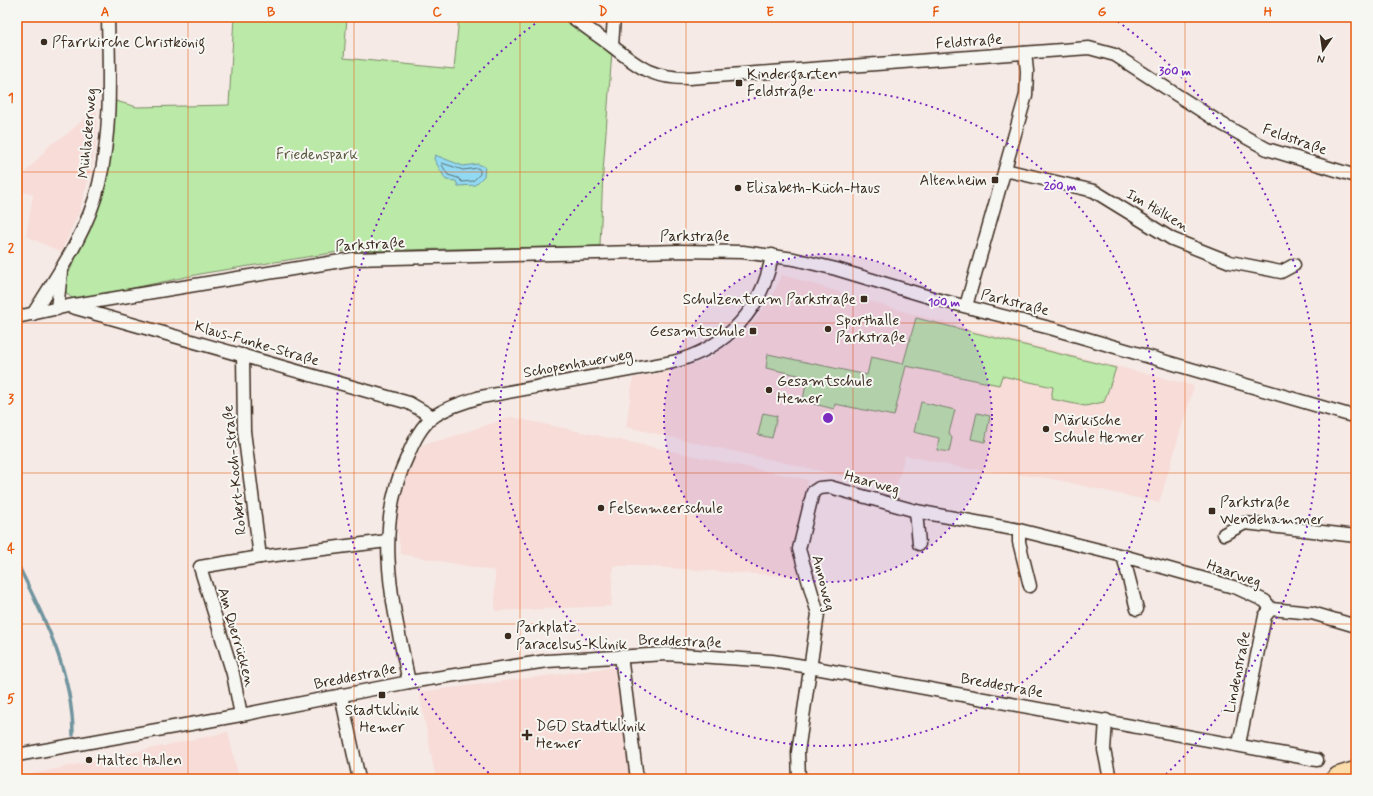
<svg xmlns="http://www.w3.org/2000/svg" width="1373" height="796" font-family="Mynerve,sans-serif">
  <rect width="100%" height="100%" fill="#f6eae6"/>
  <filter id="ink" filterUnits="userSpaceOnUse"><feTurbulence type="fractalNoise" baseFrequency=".025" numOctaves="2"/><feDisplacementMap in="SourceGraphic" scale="8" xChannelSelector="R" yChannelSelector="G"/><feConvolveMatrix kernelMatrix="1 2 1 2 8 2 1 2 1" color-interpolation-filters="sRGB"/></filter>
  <g filter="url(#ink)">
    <g fill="#f7dcd8">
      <polygon points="97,107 96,146 89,178 79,212 61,252 26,236 33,194 17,191 17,182 51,144 66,135"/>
      <polygon points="782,275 923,317 1194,386 1159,503 1048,478 962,468 905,455 896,488 626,427 633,378 675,370 707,360 748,330 773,294"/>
      <polygon points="511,417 808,480 794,545 800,577 639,566 613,566 611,606 495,611 495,571 401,554 396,521 402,493 412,462 424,444 442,440"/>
      <polygon points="616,667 634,779 436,779 419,692"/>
      <polygon points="228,732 239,779 28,779 28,775"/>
    </g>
    <g fill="#bae9a8" stroke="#7a8a63">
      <path d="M 234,17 L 347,17 L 344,58 L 454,69 L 459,17 L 529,17 L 564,19 L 612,52 L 603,172 L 600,246 L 345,251 L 205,273 L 76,300 C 68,297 65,292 64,284 L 105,190 L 112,100 L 137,107 L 229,105 Z"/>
      <polygon points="916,318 1116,368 1104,402 1085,406 1051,399 1053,387 1002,376 999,385 906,366 894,416 835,404 834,409 803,401 807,377 766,368 768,354 867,375 871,357 903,364"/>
      <polygon points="921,402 955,410 949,433 952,438 949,452 937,450 939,438 914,432"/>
      <polygon points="763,413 777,416 772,438 758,435"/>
      <polygon points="977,413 990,416 985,442 971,439"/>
    </g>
    <polygon fill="#92daf3" stroke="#6f949e" points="435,155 463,166 478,164 485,167 484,176 475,185 458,186 456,181 446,180 434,159"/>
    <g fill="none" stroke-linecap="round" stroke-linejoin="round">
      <polygon stroke="#5e7073" stroke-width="1" points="442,163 463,170 478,168 480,170 480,174 473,181 462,182 458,178 448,175 442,165"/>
      <path stroke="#6f949e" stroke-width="3.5" d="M 17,563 C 44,617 73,673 73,735"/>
      <defs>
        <g id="minor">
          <path d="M 572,17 C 585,27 599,36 612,46 C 640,68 651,78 689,78 L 1089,48 L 1115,55 L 1222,124 L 1267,149 L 1356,176"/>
          <polyline points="612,46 614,17"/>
          <polyline points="1005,170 1094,191 1172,239 1230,262 1281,272 1294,265"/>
          <polyline points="966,306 1026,95 1027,71 1025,53"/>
          <polyline points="72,307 409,403 433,417"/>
          <polyline points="57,309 61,272"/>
          <path d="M 33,314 C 58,274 88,231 99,184 C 112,130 109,72 108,17"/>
          <polyline points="17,317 68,306 353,259 680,251 743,252 794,259 836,269 936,299 1050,328 1356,417"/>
          <polyline points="243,355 244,431 260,557"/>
          <polyline points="916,511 919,544"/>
          <polyline points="1019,530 1019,542 1030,586"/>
          <polyline points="1224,534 1245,523 1356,536"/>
          <polyline points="1123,556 1137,609"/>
          <polyline points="621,656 637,779"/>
          <path d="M 409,682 C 393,605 372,530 408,455 C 414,441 421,426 433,417 C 447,407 465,402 481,397 L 673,362 C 726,348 763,310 772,255"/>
          <polyline points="341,695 359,779"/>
          <polyline points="241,715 233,674 200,567 260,557 387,541"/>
          <polyline points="1106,720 1104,750 1110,779"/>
          <polyline points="1239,744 1265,616 1271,609"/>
          <polyline points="17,755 241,715 409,682 547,661 666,654 772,661 810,667 1317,760"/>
          <polyline points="799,779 798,752 818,614 799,549 813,492 819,488 830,487 916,511 1019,530 1123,556 1237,588 1265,601 1271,609 1312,613 1356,626"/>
        </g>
        <polyline id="major" points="1333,779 1337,775 1356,769"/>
      </defs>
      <use href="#minor" stroke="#3b2a1e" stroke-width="15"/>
      <use href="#major" stroke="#3b2a1e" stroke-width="18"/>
      <use href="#minor" stroke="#f6f6f2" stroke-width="12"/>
      <use href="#major" stroke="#faddab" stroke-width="15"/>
    </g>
  </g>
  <path fill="none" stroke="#e8590c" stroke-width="1" stroke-opacity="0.55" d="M 188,17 L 188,779M 354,17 L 354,779M 520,17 L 520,779M 686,17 L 686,779M 853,17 L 853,779M 1019,17 L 1019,779M 1185,17 L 1185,779M 17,172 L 1356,172M 17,323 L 1356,323M 17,473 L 1356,473M 17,624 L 1356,624"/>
  <circle cx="828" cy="418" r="164" fill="#7b2cbf" fill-opacity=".12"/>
  <g fill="none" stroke="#7b2cbf" stroke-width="2" stroke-dasharray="2 4">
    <circle cx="828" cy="418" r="164"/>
    <circle cx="828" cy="418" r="328"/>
    <path d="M493 777A491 491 0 0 1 543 18M1113 18A491 491 0 0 1 1163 777"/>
  </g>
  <g fill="#3b2a1e" stroke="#f6f6f2" stroke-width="1.5">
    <circle cx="44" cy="42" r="4"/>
    <rect x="735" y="79" width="8" height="8" rx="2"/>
    <rect x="991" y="176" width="8" height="8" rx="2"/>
    <circle cx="738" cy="188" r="4"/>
    <rect x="860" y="295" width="8" height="8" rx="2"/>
    <circle cx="828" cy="329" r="4"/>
    <rect x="749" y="327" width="8" height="8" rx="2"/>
    <circle cx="769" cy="390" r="4"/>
    <circle cx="1046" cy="429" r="4"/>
    <circle cx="601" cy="508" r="4"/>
    <rect x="1208" y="507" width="8" height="8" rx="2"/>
    <circle cx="508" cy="636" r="4"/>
    <rect x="378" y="691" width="8" height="8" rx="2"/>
    <path d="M525 729h4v4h4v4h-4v4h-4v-4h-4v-4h4z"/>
    <circle cx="89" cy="760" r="4"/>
  </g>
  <g text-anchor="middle" stroke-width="4" stroke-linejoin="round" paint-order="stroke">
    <g font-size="15" fill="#3b2a1e" stroke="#f6f6f2">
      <text transform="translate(969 41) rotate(-4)" y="5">Feldstraße</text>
      <text transform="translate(87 133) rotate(-85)" y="5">Mühlackerweg</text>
      <text transform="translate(1295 139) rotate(19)" y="5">Feldstraße</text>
      <text transform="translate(1158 210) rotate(30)" y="5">Im Hölken</text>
      <text x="695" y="241">Parkstraße</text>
      <text transform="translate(370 244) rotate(-3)" y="5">Parkstraße</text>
      <text transform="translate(1015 302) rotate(14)" y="5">Parkstraße</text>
      <text transform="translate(257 343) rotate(16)" y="5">Klaus-Funke-Straße</text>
      <text transform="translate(578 363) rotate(-10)" y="5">Schopenhauerweg</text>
      <text transform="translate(234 470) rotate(-96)" y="5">Robert-Koch-Straße</text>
      <text transform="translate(872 482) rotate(15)" y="5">Haarweg</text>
      <text transform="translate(1234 573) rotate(19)" y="5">Haarweg</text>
      <text transform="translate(824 583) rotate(76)" y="5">Annoweg</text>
      <text transform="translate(237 637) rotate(74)" y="5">Am Querrücken</text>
      <text transform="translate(680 641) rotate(2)" y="5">Breddestraße</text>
      <text transform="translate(1237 672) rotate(-79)" y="5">Lindenstraße</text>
      <text transform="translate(355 676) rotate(-11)" y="5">Breddestraße</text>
      <text transform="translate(1002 685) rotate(10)" y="5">Breddestraße</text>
    </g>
    <g font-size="15" fill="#3b2a1e" stroke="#f6f6f2" text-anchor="start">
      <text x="52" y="47">Pfarrkirche Christkönig</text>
      <text x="747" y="79">Kindergarten<tspan x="747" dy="17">Feldstraße</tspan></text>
      <text x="987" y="185" text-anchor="end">Altenheim</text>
      <text x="746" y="193">Elisabeth-Küch-Haus</text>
      <text x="856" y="304" text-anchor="end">Schulzentrum Parkstraße</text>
      <text x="836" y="325">Sporthalle<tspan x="836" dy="17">Parkstraße</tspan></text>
      <text x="745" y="336" text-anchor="end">Gesamtschule</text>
      <text x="777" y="386">Gesamtschule<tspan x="777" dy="17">Hemer</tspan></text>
      <text x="1054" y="425">Märkische<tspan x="1054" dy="17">Schule Hemer</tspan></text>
      <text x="1220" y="507">Parkstraße<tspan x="1220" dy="17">Wendehammer</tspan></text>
      <text x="609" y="513">Felsenmeerschule</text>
      <text x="516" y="632">Parkplatz<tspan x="516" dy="17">Paracelsus-Klinik</tspan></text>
      <text x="382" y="715" text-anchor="middle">Stadtklinik<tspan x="382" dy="17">Hemer</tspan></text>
      <text x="536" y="731">DGD Stadtklinik<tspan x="536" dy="17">Hemer</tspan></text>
      <text x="97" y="765">Haltec Hallen</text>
    </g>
    <g font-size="15" fill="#5b5a40" stroke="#f6f6f2">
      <text x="317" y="159">Friedenspark</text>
    </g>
  </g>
  <circle cx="828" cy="418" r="6" fill="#7b2cbf" stroke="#f6f6f2" stroke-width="2"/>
  <g font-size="12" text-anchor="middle" font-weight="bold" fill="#7b2cbf" stroke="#f6f6f2" stroke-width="4" stroke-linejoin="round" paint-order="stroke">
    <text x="1175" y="75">300 m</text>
    <text x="1060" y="190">200 m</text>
    <text x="944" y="306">100 m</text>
  </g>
  <rect width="1373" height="796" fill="none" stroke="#f6f6f2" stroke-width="44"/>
  <g transform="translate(1323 50) rotate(193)" stroke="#f6f6f2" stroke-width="3" paint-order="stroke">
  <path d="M0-3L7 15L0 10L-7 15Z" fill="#3b2a1e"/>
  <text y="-6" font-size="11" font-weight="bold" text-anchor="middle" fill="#3b2a1e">N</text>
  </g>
  <rect x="22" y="22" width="1329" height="752" fill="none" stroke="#e8590c" stroke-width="1.5"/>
  <g font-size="13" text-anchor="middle" font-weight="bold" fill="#e8590c">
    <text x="105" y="16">A</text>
    <text x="271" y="16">B</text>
    <text x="437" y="16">C</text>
    <text x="603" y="16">D</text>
    <text x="770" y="16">E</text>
    <text x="936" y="16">F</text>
    <text x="1102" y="16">G</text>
    <text x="1268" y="16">H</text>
    <text x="11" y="102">1</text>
    <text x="11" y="252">2</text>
    <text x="11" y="403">3</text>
    <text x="11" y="553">4</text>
    <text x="11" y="703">5</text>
  </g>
</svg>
